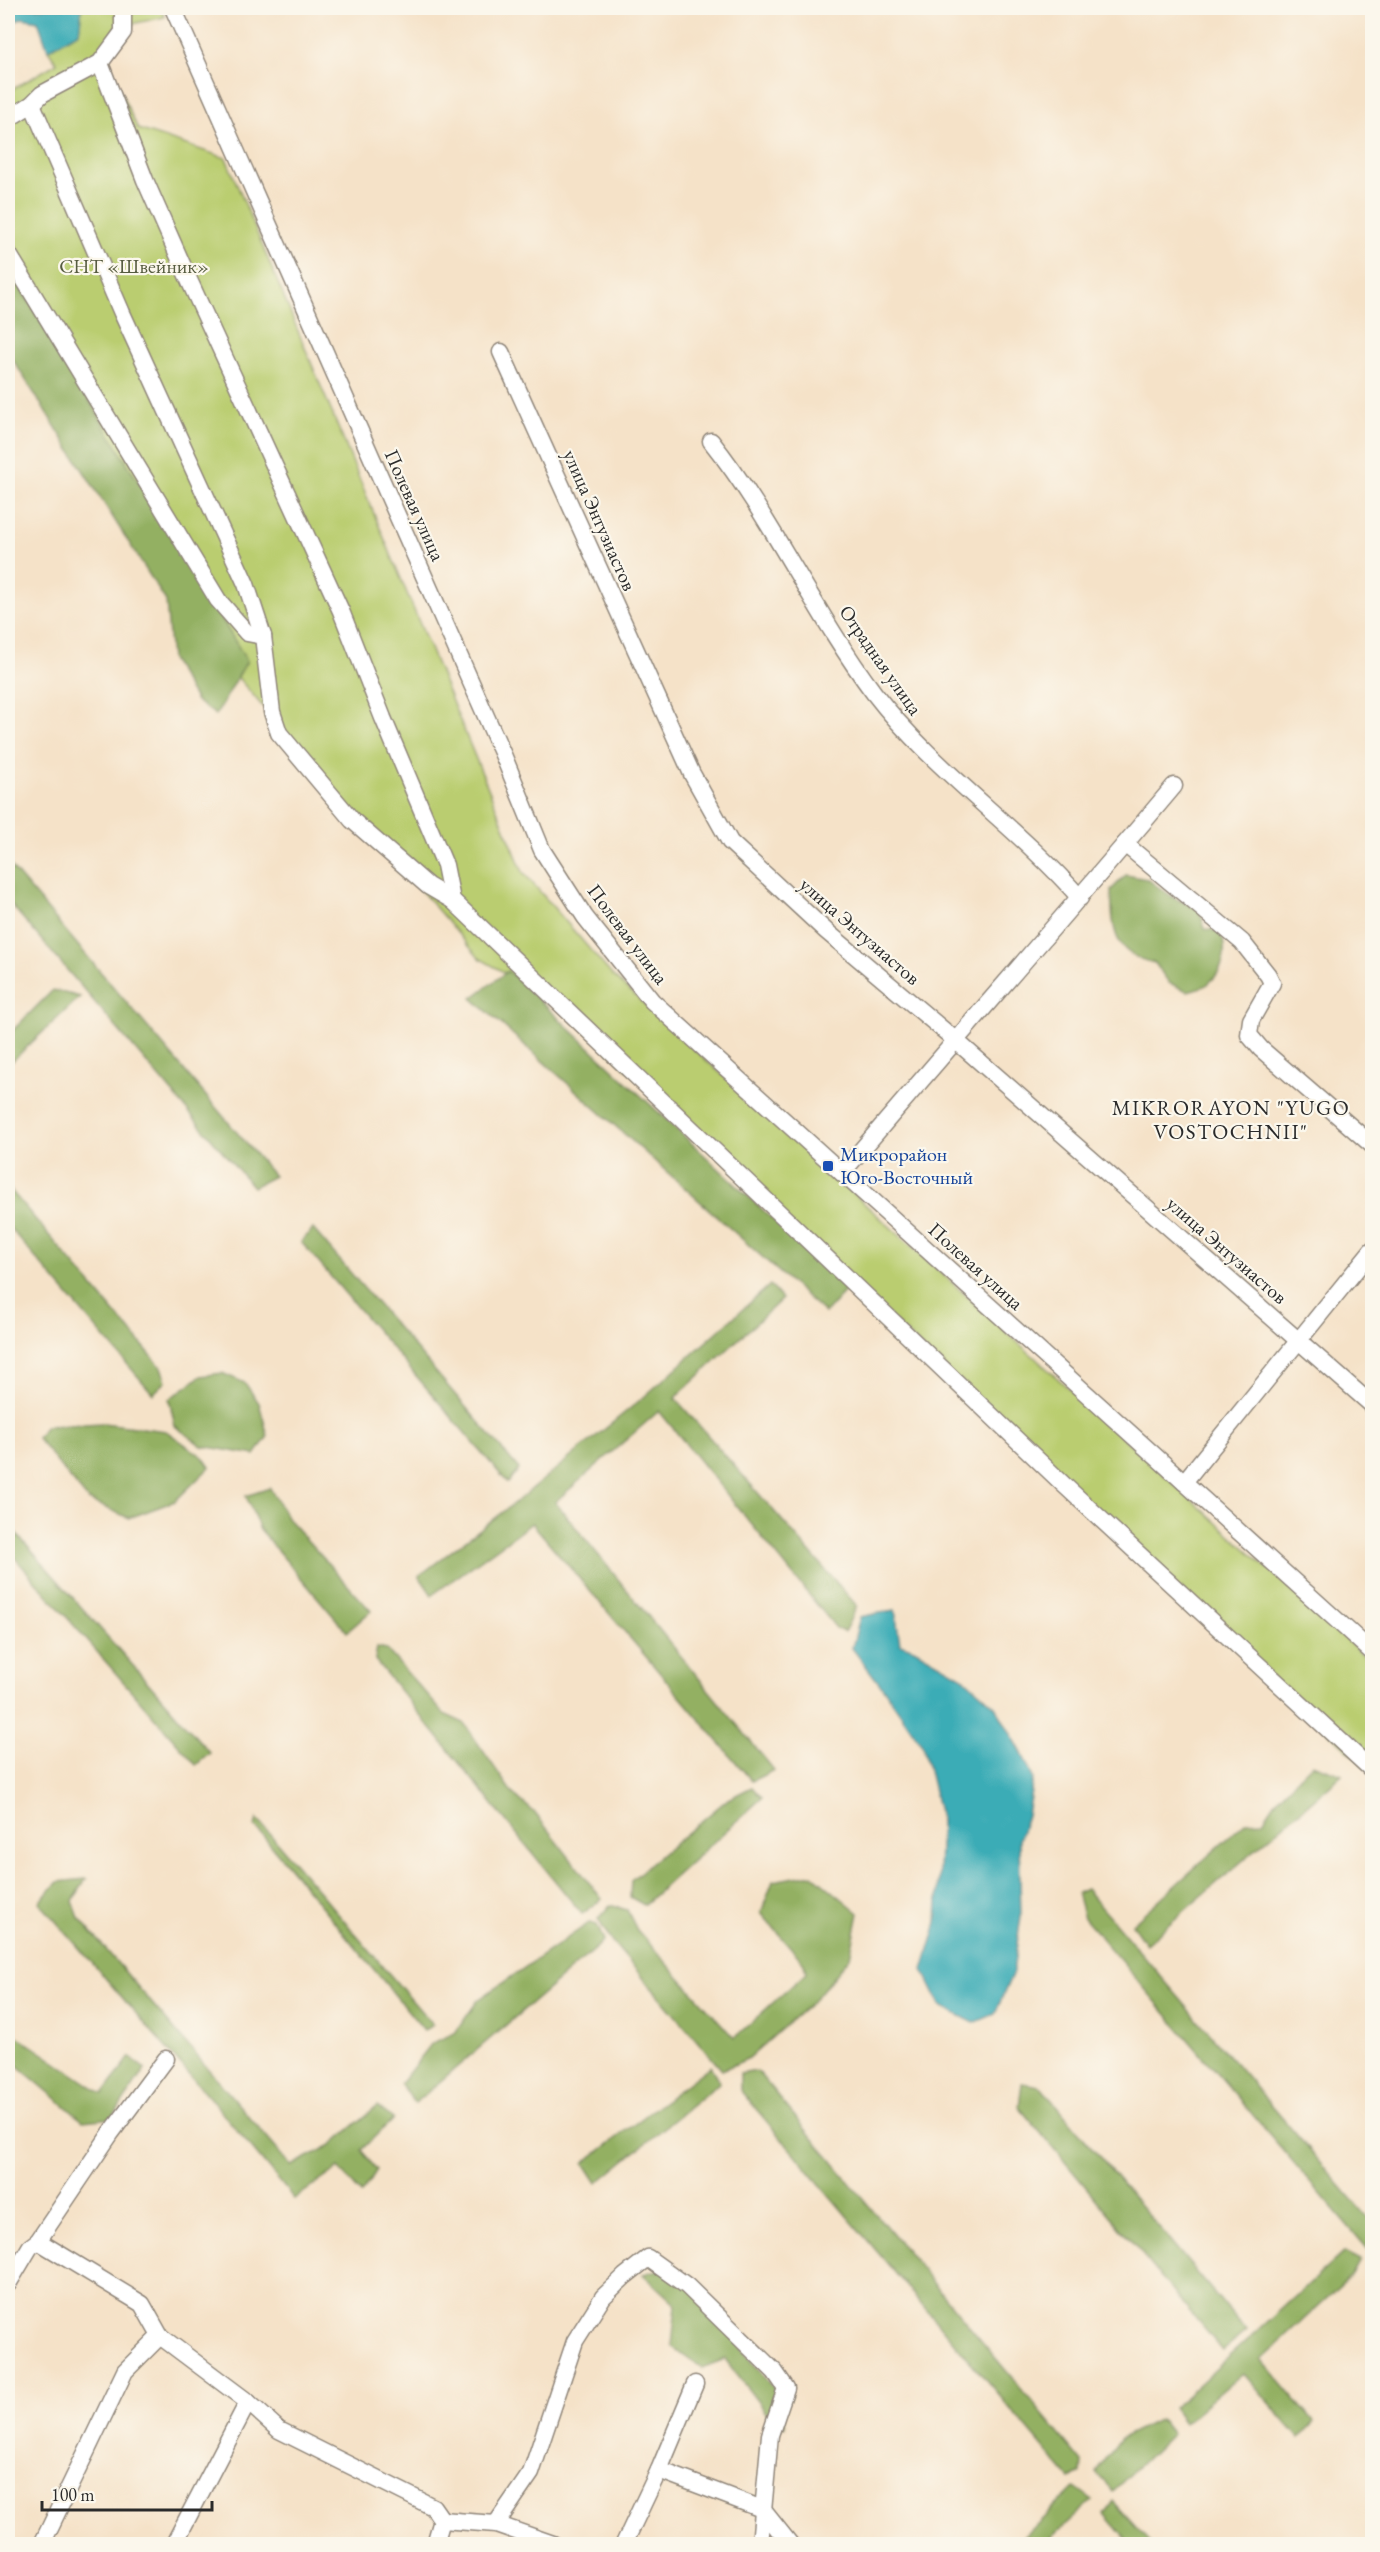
<svg xmlns="http://www.w3.org/2000/svg" width="1380" height="2552" font-family="'EB Garamond',serif">
  <rect width="100%" height="100%" fill="#fbf7ec"/>
  <filter id="ink" filterUnits="userSpaceOnUse"><feTurbulence type="fractalNoise" baseFrequency=".0167" numOctaves="2"/><feDisplacementMap in="SourceGraphic" scale="12" xChannelSelector="R" yChannelSelector="G"/><feConvolveMatrix kernelMatrix="1 2 1 2 8 2 1 2 1" color-interpolation-filters="sRGB"/></filter>
  <filter id="wash" filterUnits="userSpaceOnUse"><feTurbulence type="fractalNoise" baseFrequency=".008" numOctaves="4" result="noise"/><feDisplacementMap in="SourceGraphic" scale="24" xChannelSelector="R" yChannelSelector="G"/><feGaussianBlur stdDeviation="1.35" result="paint"/><feColorMatrix in="noise" values="0 0 0 0 0 0 0 0 0 0 0 0 0 0 0 0 0 1.4 0 .05"/><feComposite in="paint" operator="in"/></filter>
  <g filter="url(#wash)">
    <rect width="100%" height="100%" fill="#f5e2c8"/>
    <polygon fill="#bacd70" stroke="#727c4e" stroke-width="1.5" points="82,8 161,8 165,17 117,27 101,51 138,129 226,158 523,872 612,975 1372,1663 1372,1773 557,1003 479,958 215,651 8,301 8,92 57,63 48,50 79,32"/>
    <g fill="#93b062" stroke="#5f6e46" stroke-width="1.5">
      <polygon points="8,267 247,661 216,715 196,701 171,659 166,601 8,352"/>
      <polygon points="8,863 274,1176 253,1187 8,901"/>
      <path d="M 1126,875 L 1147,879 L 1174,898 L 1199,909 L 1205,929 L 1220,931 C 1228,949 1225,969 1209,983 C 1204,988 1193,989 1187,991 L 1169,983 L 1155,963 C 1111,955 1113,927 1111,890 Z"/>
      <polygon points="508,971 847,1289 825,1313 472,998"/>
      <polygon points="53,990 80,997 8,1065 8,1035"/>
      <polygon points="8,1187 161,1367 166,1381 153,1394 8,1226"/>
      <polygon points="313,1229 519,1469 508,1483 301,1242"/>
      <polygon points="770,1285 782,1299 675,1398 857,1606 844,1632 836,1628 659,1411 555,1502 774,1770 752,1781 532,1523 432,1595 419,1576 522,1497 645,1396"/>
      <polygon points="222,1373 245,1383 259,1403 268,1436 255,1455 202,1446 175,1426 169,1399 201,1376"/>
      <polygon points="103,1423 166,1431 203,1457 210,1467 175,1501 129,1518 88,1500 37,1438 46,1426"/>
      <polygon points="270,1488 287,1518 371,1611 347,1632 260,1530 246,1496"/>
      <polygon points="8,1524 210,1753 196,1765 8,1550"/>
      <polygon points="377,1647 386,1649 444,1714 464,1723 512,1793 534,1812 602,1899 582,1914 375,1660"/>
      <polygon points="1312,1764 1342,1775 1146,1944 1132,1924 1246,1822 1263,1821 1279,1797"/>
      <polygon points="752,1787 762,1798 644,1905 630,1897 631,1880 728,1799"/>
      <polygon points="257,1819 433,2025 424,2030 255,1826"/>
      <polygon points="812,1874 859,1913 850,1957 814,2000 749,2058 722,2070 609,1938 598,1919 610,1905 627,1910 637,1930 734,2038 806,1973 804,1963 761,1913 773,1881"/>
      <polygon points="86,1879 73,1901 79,1918 291,2166 331,2145 377,2106 393,2119 361,2150 377,2170 361,2194 339,2168 294,2199 215,2104 39,1902 58,1882"/>
      <polygon points="1086,1889 1372,2223 1372,2254 1084,1918 1077,1893"/>
      <polygon points="589,1923 597,1925 604,1941 415,2103 400,2084 432,2043 455,2033 478,2000"/>
      <polygon points="8,2030 103,2094 130,2057 145,2069 112,2118 83,2121 8,2058"/>
      <polygon points="710,2066 720,2082 597,2183 584,2163"/>
      <polygon points="757,2071 1082,2462 1081,2473 1070,2479 740,2090 740,2074"/>
      <polygon points="1022,2083 1040,2086 1246,2331 1223,2351 1019,2107"/>
      <polygon points="1344,2252 1360,2260 1352,2275 1261,2359 1314,2422 1299,2438 1243,2373 1184,2423 1173,2408"/>
      <polygon points="665,2268 677,2270 783,2399 785,2426 777,2427 725,2359 702,2368 672,2346 676,2305 643,2274"/>
      <polygon points="1160,2419 1172,2434 1113,2491 1096,2473 1121,2438"/>
      <polygon points="1075,2487 1093,2500 1045,2544 1017,2544"/>
      <polygon points="1113,2501 1152,2544 1130,2544 1104,2514"/>
    </g>
    <g fill="#3bacb6" stroke="#336c70" stroke-width="1.5">
      <polygon points="8,8 82,8 79,32 48,50 38,21 22,18 8,25"/>
      <polygon points="895,1610 900,1644 914,1649 963,1677 995,1706 1021,1751 1033,1778 1027,1815 1019,1840 1021,1916 1013,1972 995,2014 974,2023 941,2006 923,1970 937,1923 941,1820 923,1746 883,1688 852,1648 860,1617"/>
    </g>
  </g>
  <g filter="url(#ink)">
    <g fill="none" stroke-linecap="round" stroke-linejoin="round">
      <defs>
        <g id="minor">
          <polyline points="173,8 504,757 542,850 585,917 652,1001 1372,1652"/>
          <polyline points="100,63 145,180 189,280 341,611 383,718 445,865 452,900 1063,1484 1372,1770"/>
          <polyline points="32,104 122,313 246,584 263,636 272,712 279,733 352,820 428,886 452,900"/>
          <polyline points="8,119 32,104 42,94 100,63 123,32 123,8"/>
          <polyline points="8,253 218,600 247,633 263,636"/>
          <polyline points="501,352 692,774 730,842 826,931 954,1039 1372,1405"/>
          <path d="M 711,441 C 773,519 814,613 874,693 C 933,770 1016,825 1080,898"/>
          <polyline points="1125,844 1242,942 1268,975 1272,983 1251,1020 1249,1035 1261,1049 1372,1145"/>
          <path d="M 842,1173 C 952,1043 1065,916 1174,786"/>
          <polyline points="1184,1482 1372,1250"/>
          <polyline points="38,2241 142,2304 160,2336 248,2402 279,2430 433,2507 442,2520"/>
          <polyline points="8,2284 30,2247 38,2241 111,2133 166,2059"/>
          <polyline points="659,2470 762,2509 790,2544"/>
          <polyline points="442,2520 496,2524 553,2544"/>
          <polyline points="496,2524 531,2473 575,2341 603,2297 625,2276 648,2258 687,2286 775,2372 786,2388 770,2435 760,2544"/>
          <polyline points="42,2544 125,2371 160,2336"/>
          <polyline points="174,2544 248,2402"/>
          <polyline points="435,2544 442,2520"/>
          <polyline points="624,2544 659,2470 695,2384"/>
        </g>
      </defs>
      <use href="#minor" stroke="#90867a" stroke-width="19"/>
      <use href="#minor" stroke="#fff" stroke-width="16"/>
    </g>
  </g>
  <rect fill="#1a4fb4" stroke="#fbf7ec" stroke-width="2" x="822" y="1160" width="12" height="12" rx="3"/>
  <g text-anchor="middle" stroke-width="4.5" stroke-linejoin="round" paint-order="stroke">
    <g font-size="20" fill="#565c40" stroke="#fbf7ec">
      <text x="134" y="273">СНТ «Швейник»</text>
    </g>
    <g font-size="20" fill="#2b2b2b" stroke="#fbf7ec">
      <text transform="translate(415 505) rotate(66)" y="7">Полевая улица</text>
      <text transform="translate(600 520) rotate(66)" y="7">улица Энтузиастов</text>
      <text transform="translate(881 660) rotate(55)" y="7">Отрадная улица</text>
      <text transform="translate(860 931) rotate(41)" y="7">улица Энтузиастов</text>
      <text transform="translate(628 934) rotate(53)" y="7">Полевая улица</text>
      <text transform="translate(1227 1250) rotate(41)" y="7">улица Энтузиастов</text>
      <text transform="translate(976 1266) rotate(42)" y="7">Полевая улица</text>
    </g>
    <g font-size="20" fill="#164399" stroke="#fbf7ec" text-anchor="start">
      <text x="840" y="1161">Микрорайон<tspan x="840" dy="23">Юго-Восточный</tspan></text>
    </g>
    <g font-size="21" letter-spacing="1.5" fill="#2b2b2b" stroke="#fbf7ec">
      <text x="1231" y="1115">MIKRORAYON "YUGO<tspan x="1231" dy="24">VOSTOCHNII"</tspan></text>
    </g>
  </g>
  <rect width="1380" height="2552" fill="none" stroke="#fbf7ec" stroke-width="30"/>
  <path d="M42 2501v9h170v-9" fill="none" stroke="#2b2b2b" stroke-width="3"/>
  <text x="51" y="2501" font-size="18" fill="#2b2b2b" stroke="#fbf7ec" stroke-width="4.5" paint-order="stroke">100 m</text>
</svg>
